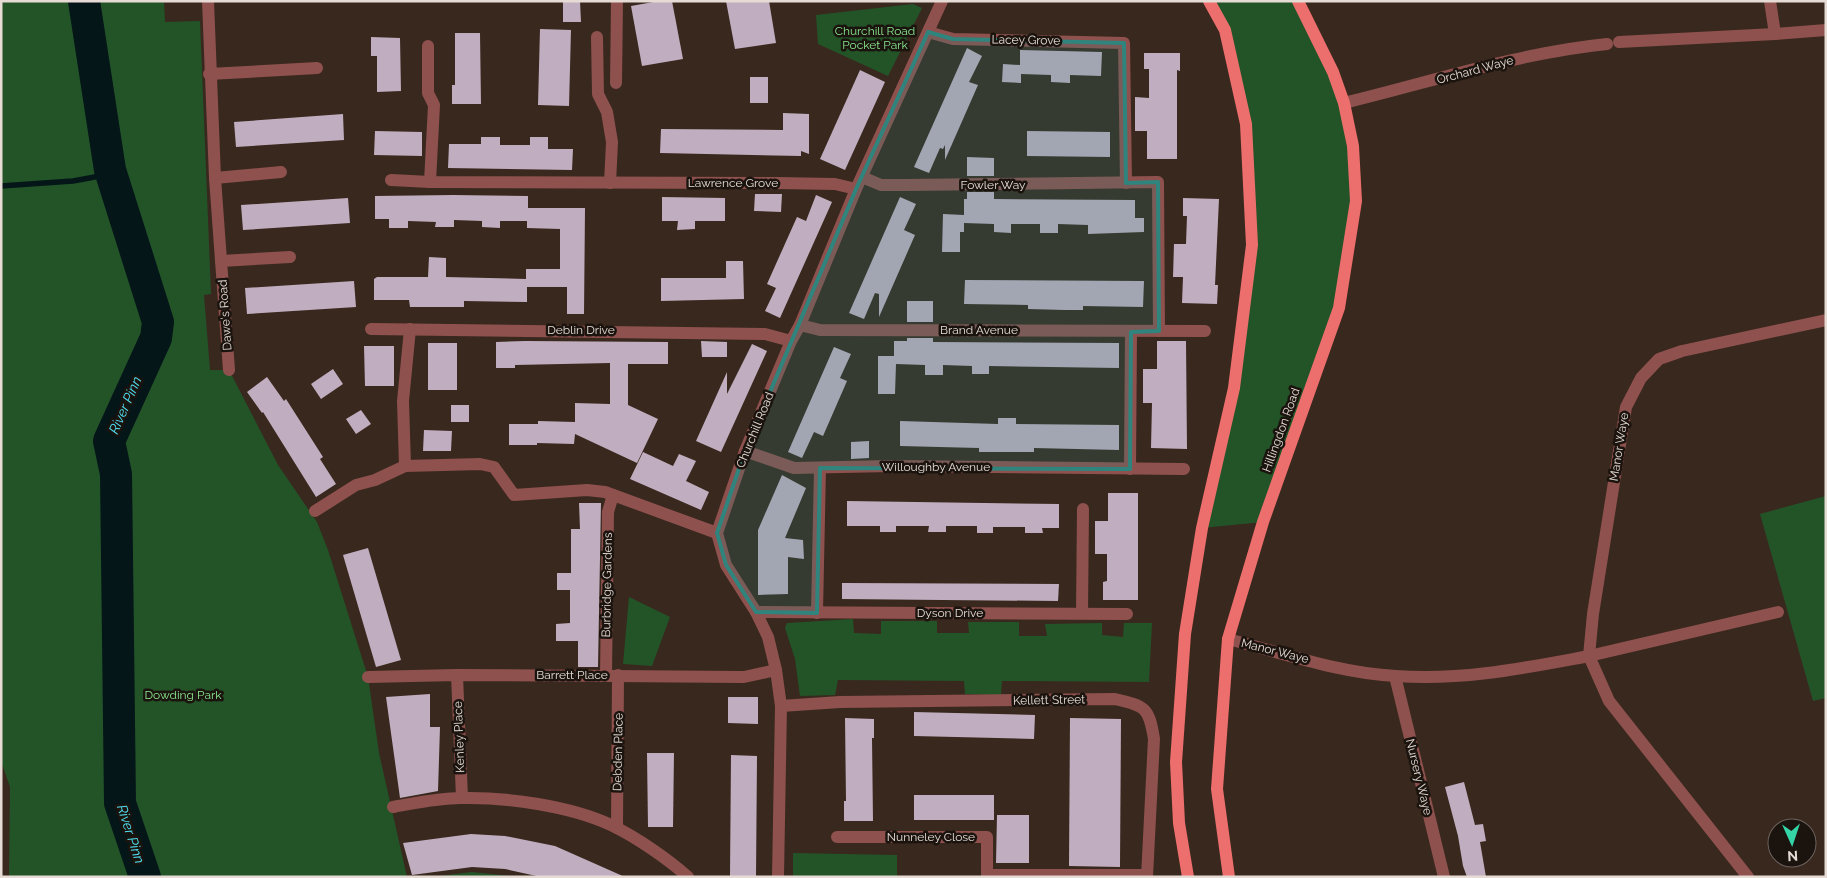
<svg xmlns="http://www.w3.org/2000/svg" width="1827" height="878" font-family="Raleway,sans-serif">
  <rect width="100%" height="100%" fill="#39281e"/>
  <g fill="#235428">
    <polygon points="1,1 164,1 165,22 200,21 211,294 204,295 210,370 229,370 278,465 317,522 328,550 368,677 379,753 407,877 9,877 10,787 1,761"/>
    <polygon points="1209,1 1298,1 1344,103 1356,201 1339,308 1263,522 1202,528 1234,388 1252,245 1246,124 1225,30"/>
    <polygon points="913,4 922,8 888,76 818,44 816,15"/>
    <polygon points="1826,496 1826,698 1813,701 1760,514"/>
    <polygon points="629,597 670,617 652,666 623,664"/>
    <polygon points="853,619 854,633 881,634 881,621 937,621 937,633 969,633 968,622 1019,622 1019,636 1047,636 1045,624 1102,623 1102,635 1123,637 1124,623 1152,623 1149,682 1002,681 1001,695 965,694 964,681 838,680 835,695 800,696 795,659 785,628 787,623"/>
    <polygon points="793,853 897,855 897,877 793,877"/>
    <polygon points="472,872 521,877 431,877"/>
  </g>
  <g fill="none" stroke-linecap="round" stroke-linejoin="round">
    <polyline stroke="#051619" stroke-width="5.5" points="1,186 73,181 111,174"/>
    <polyline stroke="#051619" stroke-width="32" points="84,1 110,170 158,322 156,338 109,441 116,474 120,803 145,877"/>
  </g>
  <g fill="#c0aec0">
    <polygon points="563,1 580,1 581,22 563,22"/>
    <polygon points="659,1 672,1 683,59 642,66 631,6"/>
    <polygon points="726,1 769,1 776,43 735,49"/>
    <polygon points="540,29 571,30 569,106 538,105"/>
    <polygon points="455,33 480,33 481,104 452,104 452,85 455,85"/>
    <polygon points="371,37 400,38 401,91 377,92 377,56 371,56"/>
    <polygon points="967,48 982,56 969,82 978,85 945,160 945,145 943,149 940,148 929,173 914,167"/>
    <polygon points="1020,50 1102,52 1101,76 1070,75 1070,83 1051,82 1051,75 1021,74 1021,83 1002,82 1003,64 1020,65"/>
    <polygon points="1144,53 1180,53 1180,71 1177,70 1177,159 1147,159 1147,131 1135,131 1135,97 1149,98 1149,69 1144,69"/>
    <polygon points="860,70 885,82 845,170 820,159"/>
    <rect x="750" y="77" width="18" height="26"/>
    <polygon points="783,113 809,114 809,154 801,151 801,156 660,153 661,129 783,130"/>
    <polygon points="343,114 344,140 236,147 234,122"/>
    <polygon points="375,131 422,132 422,156 374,155"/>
    <polygon points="1027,131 1110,132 1110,157 1027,156"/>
    <polygon points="481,137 500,137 500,145 530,145 530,137 548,137 548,149 573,149 572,170 448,168 449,144 481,144"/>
    <polygon points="967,157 994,158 994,176 967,176"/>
    <polygon points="967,192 994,192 994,199 1135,200 1135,218 1144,218 1144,232 1088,234 1088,225 1058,224 1058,233 1040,233 1040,224 1011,224 1011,233 994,232 994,224 964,223 964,232 960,232 960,252 942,252 943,214 964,215 964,199 967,199"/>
    <polygon points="755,194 782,194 781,212 754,211"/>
    <polygon points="453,195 528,196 528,208 585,208 584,314 567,314 567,287 527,287 527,302 464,301 464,307 410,307 409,300 374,300 374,279 377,277 428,277 429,257 446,258 446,277 526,279 526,269 560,269 560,229 527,228 527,221 500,221 500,228 482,227 482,221 454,220 454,227 435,227 436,222 408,221 408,228 389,228 389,219 375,219 375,196"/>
    <polygon points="816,195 832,202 780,318 765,311 776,288 767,284 797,217 806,221"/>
    <polygon points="662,197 725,198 725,221 695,221 695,229 677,230 678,221 662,221"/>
    <polygon points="900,197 916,204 904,230 915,235 879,317 879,294 875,293 864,319 849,313"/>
    <polygon points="348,198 350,223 243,230 241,205"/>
    <polygon points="1183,198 1219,199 1215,285 1218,285 1217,304 1182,303 1183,277 1173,277 1174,244 1186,244 1187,216 1183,216"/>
    <polygon points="726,261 743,261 744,299 661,301 661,278 726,278"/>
    <polygon points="965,280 1144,281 1143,307 1083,306 1083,310 1065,310 1028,309 1028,305 964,304"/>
    <polygon points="354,281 356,307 247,314 245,288"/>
    <rect x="907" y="301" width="26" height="21"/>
    <polygon points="907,338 933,338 933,342 1119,343 1119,368 989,366 989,374 972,374 972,366 943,365 943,375 925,375 925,365 896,364 895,394 878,394 878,356 894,356 894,341 907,341"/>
    <polygon points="525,341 668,342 668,364 628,364 628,405 658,419 637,463 575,434 574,444 537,443 537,445 509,445 509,424 538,424 538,421 575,422 575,403 610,404 610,363 515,365 515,368 496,368 496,342"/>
    <polygon points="701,341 727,342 727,357 702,357"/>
    <polygon points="1157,341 1186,341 1187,449 1151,448 1152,403 1143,403 1143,369 1157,369"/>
    <rect x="428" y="343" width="29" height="47"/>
    <polygon points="752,344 767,351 721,452 696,441 727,372 727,394"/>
    <polygon points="364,346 394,346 394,386 365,386"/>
    <polygon points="834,347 851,354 840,378 847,381 823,436 814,432 802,458 788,452"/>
    <polygon points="333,369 343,384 321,399 311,384"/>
    <polygon points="267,377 284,401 286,399 323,457 320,459 336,484 316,497 263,412 262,413 247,392"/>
    <rect x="451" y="405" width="18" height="17"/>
    <polygon points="361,410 371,424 356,434 346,419"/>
    <polygon points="998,418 1016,418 1016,424 1119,425 1119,450 1034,448 1034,452 979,452 979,448 900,446 900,421 998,424"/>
    <polygon points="424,430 452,431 451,451 423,451"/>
    <polygon points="869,441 869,458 851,459 851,442"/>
    <polygon points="643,452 673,466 679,454 696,461 686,481 709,492 701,510 630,479"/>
    <polygon points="782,475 806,488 785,538 803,540 804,559 788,557 788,594 758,595 758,530"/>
    <polygon points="1108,493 1138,493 1138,600 1103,600 1103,582 1107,581 1107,554 1095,554 1095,521 1108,521"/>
    <polygon points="847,501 1059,504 1059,528 1042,528 1043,533 1025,533 1025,527 993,527 993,533 977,533 977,526 946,526 946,532 928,532 929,526 896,526 896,532 880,532 880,526 847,526"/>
    <polygon points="579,503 601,503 598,667 578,667 578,641 556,641 556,624 570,623 570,590 557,590 557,573 571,573 571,529 580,529"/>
    <polygon points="368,548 401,660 376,667 343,555"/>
    <polygon points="842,583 1059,584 1058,601 842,599"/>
    <polygon points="430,694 430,727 440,727 438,791 400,798 386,697"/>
    <polygon points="728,697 758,697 758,724 728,723"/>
    <polygon points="914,712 1035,715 1034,739 914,736"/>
    <polygon points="845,718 874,719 874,738 872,738 873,821 844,821 844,801 846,801"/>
    <polygon points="1070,718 1121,719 1120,867 1069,866"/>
    <polygon points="647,753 674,753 673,827 648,827"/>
    <polygon points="731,755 757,756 756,877 730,877"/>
    <polygon points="1464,782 1475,825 1483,824 1486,841 1480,842 1486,877 1467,877 1463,866 1458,836 1445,787"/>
    <rect x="914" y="795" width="80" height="25"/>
    <polygon points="997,815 1029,815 1029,863 996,863"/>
    <polygon points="471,834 505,836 555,846 625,877 541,877 505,869 472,867 412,875 403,843"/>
  </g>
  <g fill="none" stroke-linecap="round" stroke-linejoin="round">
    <g stroke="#8e514e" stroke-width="12">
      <polyline points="208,1 215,178 229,370"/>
      <polyline points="1770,1 1775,34 1826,30"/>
      <polyline points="928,32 953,39 1124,43 1126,183"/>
      <polyline points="597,37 598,94 607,112 612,142 610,183"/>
      <polyline points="1619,42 1775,34"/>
      <polyline points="428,46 428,93 434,105 430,182"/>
      <polyline points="209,74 317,68"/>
      <polyline points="616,83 617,1"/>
      <path d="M 1344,103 C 1431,82 1518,53 1607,44"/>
      <polyline points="862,177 881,185 905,185 1158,182 1159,331"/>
      <polyline points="215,178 281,172"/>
      <polyline points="391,180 430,182 777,183 835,184 856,189"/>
      <polyline points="221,261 290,257"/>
      <polyline points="800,325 820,330 1205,331"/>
      <polyline points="371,329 765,334 791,341"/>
      <polyline points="745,451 794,468 890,466 1184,469"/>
      <polyline points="405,466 403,401 410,329"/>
      <polyline points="1130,469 1131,332"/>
      <polyline points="315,511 356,485 375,480 405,466 480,464 494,467 514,495 587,490 605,492 717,533"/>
      <polyline points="756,612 1127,614"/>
      <polyline points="817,613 820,468"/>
      <polyline points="1082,613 1083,509"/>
      <path d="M 1228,639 C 1282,653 1339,673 1396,676 C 1462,681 1524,668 1589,656 L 1593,614 L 1626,407 L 1641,378 L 1659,359 L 1682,351 L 1826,320"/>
      <polyline points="457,675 462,798"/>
      <polyline points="606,675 608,512 613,495"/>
      <polyline points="1395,676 1444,877"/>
      <polyline points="368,677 457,675 744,677 776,670"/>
      <path d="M 781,706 L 840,702 L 1115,699 C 1145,706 1149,707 1154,739 L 1147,877"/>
      <path d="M 393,807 C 416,803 438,798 461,798 C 507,797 570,806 611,825 C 636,837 668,859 688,877"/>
      <polyline points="617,828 618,675"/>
      <polyline points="837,837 987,837 987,877"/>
      <polyline points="987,875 1147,875"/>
      <polyline points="778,877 781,706 776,670 768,637 756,612 726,565 717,533 745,451 791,341 800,325 856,189 942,1"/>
      <polyline points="1748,877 1609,701 1589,656 1778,612"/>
    </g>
    <g stroke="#ed6f6d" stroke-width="12">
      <polyline points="1188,877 1179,823 1176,762 1185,634 1202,528 1234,388 1252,245 1246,124 1225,30 1209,1"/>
      <polyline points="1229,877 1217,789 1228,639 1263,522 1339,308 1356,201 1353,146 1344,103 1333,72 1298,1"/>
    </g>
  </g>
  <path fill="#2f857d" fill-opacity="0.2" stroke="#2f857d" stroke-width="4" stroke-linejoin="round" d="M 928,32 L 953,39 L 1124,43 L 1126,183 L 1158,182 L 1159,331 L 1131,332 L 1130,469 L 820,468 L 817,613 L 756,612 L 726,565 L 717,533 L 745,451 L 856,189 Z"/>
  <g text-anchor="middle" stroke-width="5" stroke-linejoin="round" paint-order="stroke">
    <g font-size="12" fill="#89e98f" stroke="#1a130e">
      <text x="875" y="35">Churchill Road<tspan x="875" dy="14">Pocket Park</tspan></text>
      <text x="183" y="699">Dowding Park</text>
    </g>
    <g font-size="12" fill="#e7dcd5" stroke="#1a130e">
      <text transform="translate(1026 40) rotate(1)" y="4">Lacey Grove</text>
      <text transform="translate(1475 70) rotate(-15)" y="4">Orchard Waye</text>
      <text x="733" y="187">Lawrence Grove</text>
      <text x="993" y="189">Fowler Way</text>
      <text transform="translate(225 315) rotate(-94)" y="4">Dawe's Road</text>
      <text x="581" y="334">Deblin Drive</text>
      <text x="979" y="334">Brand Avenue</text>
      <text transform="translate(755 430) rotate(-68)" y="4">Churchill Road</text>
      <text transform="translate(1281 430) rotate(-70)" y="4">Hillingdon Road</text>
      <text transform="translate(1619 447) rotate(-81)" y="4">Manor Waye</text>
      <text x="936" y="471">Willoughby Avenue</text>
      <text transform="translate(607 585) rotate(-89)" y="4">Burbridge Gardens</text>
      <text x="950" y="617">Dyson Drive</text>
      <text transform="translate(1275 651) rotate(14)" y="4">Manor Waye</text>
      <text x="572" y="679">Barrett Place</text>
      <text transform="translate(1049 700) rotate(-1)" y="4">Kellett Street</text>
      <text transform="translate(459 737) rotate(-92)" y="4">Kenley Place</text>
      <text transform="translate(618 752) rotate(-89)" y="4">Debden Place</text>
      <text transform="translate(1419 777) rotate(76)" y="4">Nursery Waye</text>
      <text x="931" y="841">Nunneley Close</text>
    </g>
    <g font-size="14" font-style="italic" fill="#4fe0f2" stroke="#1a130e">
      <text transform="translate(125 405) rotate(-66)" y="5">River Pinn</text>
      <text transform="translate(131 834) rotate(72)" y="5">River Pinn</text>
    </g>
  </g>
  <rect width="1827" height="878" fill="none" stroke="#e7dcd5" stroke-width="5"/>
  <g transform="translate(1792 843) rotate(177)"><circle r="24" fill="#1a130e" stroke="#6c635e"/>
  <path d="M0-4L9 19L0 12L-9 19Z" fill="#35d4a7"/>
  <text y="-8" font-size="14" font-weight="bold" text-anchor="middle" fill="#e7dcd5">N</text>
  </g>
</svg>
